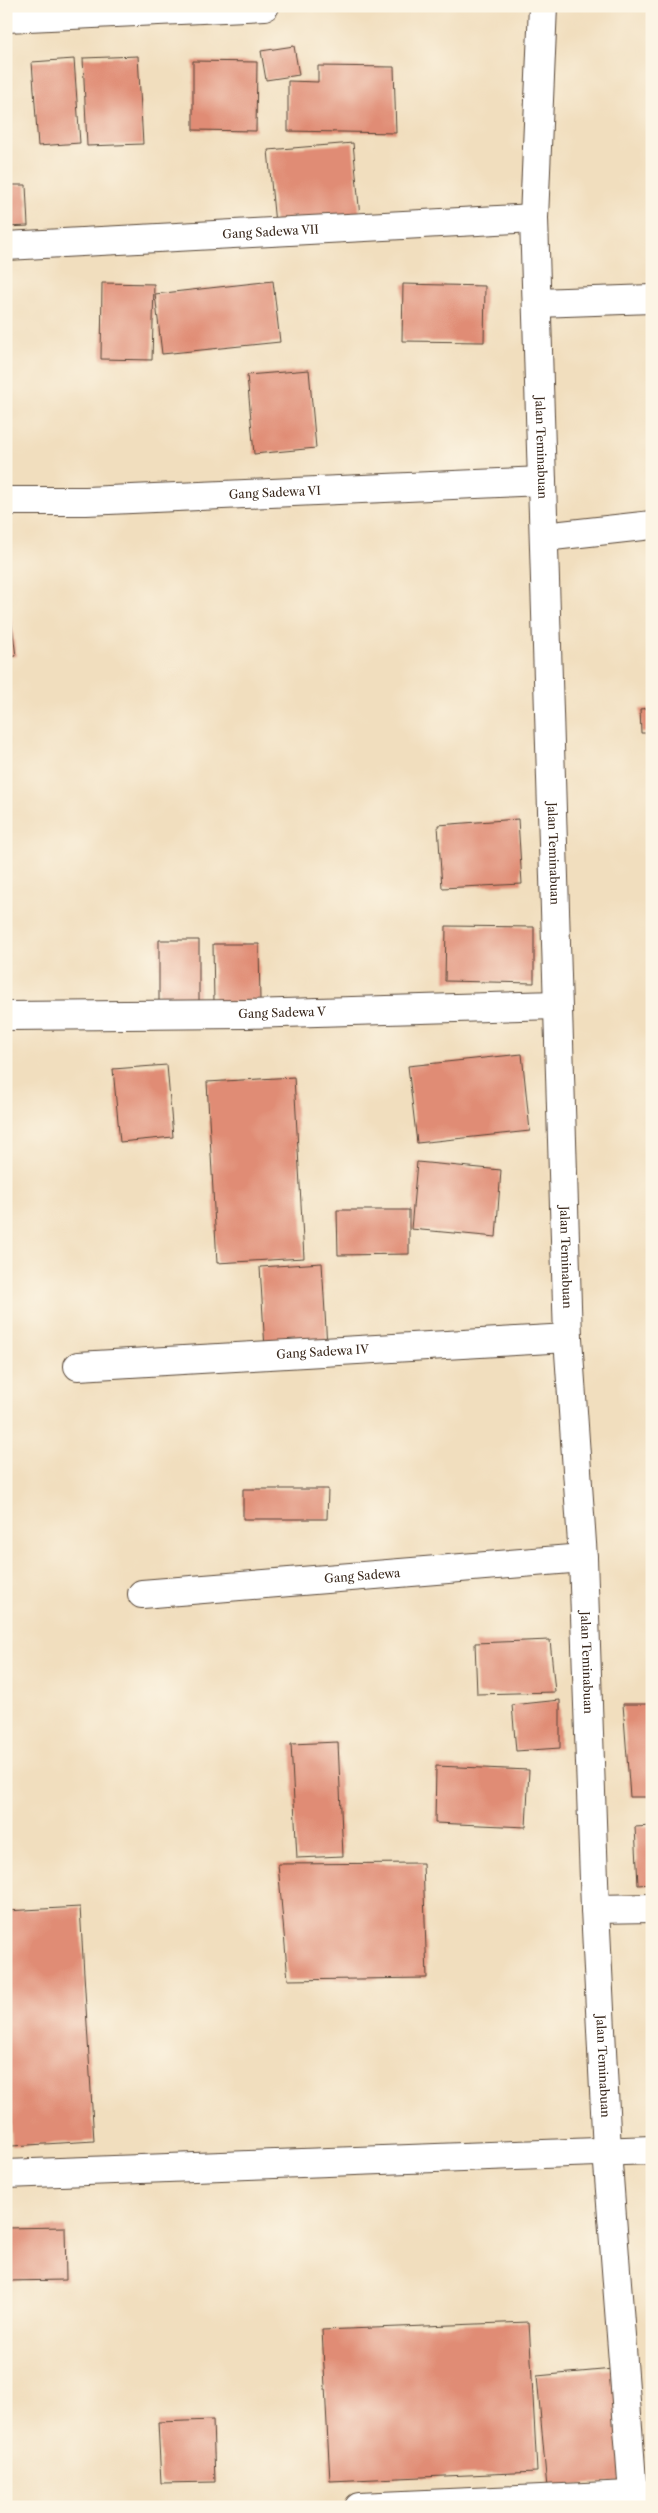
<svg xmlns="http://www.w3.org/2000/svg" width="658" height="2513" font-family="'Libre Caslon Text',serif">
  <rect width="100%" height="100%" fill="#fcf5e5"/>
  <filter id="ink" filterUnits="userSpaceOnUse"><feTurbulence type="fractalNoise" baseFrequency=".02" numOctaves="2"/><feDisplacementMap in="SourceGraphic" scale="10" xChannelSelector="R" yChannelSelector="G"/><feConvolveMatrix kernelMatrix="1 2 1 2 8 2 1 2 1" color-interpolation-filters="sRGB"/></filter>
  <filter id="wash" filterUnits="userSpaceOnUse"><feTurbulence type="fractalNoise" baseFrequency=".0096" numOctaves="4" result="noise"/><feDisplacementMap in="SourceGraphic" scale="20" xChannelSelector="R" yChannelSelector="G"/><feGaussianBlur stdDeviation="1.12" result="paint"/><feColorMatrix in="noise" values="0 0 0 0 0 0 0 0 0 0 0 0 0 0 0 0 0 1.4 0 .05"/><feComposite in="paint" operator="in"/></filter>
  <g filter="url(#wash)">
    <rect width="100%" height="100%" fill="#f1debe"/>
    <g id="blocks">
      <g fill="#e08c74">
        <polygon points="294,46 299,75 266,80 261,51"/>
        <polygon points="138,56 143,144 87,146 83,58"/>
        <polygon points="74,59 80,143 38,146 32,62"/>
        <polygon points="193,61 257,62 256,131 193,130"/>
        <polygon points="318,66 394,67 396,133 288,131 288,81 318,82"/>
        <polygon points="353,143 360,217 275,224 268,150"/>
        <polygon points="6,185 26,185 28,226 6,227"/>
        <polygon points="273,281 280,342 162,354 155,294"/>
        <polygon points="102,283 154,284 152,360 101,359"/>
        <polygon points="403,284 485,286 484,342 402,341"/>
        <polygon points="309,370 316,448 254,454 247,375"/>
        <polygon points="6,581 16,656 6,657"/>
        <polygon points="652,708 652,733 641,733 640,709"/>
        <polygon points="518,819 522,884 442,888 438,825"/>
        <polygon points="446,926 534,927 534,983 445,981"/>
        <polygon points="159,940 199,940 199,1003 159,1004"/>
        <polygon points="213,944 259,944 260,1002 214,1003"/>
        <polygon points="522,1054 530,1131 417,1143 408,1066"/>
        <polygon points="167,1065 173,1137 120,1142 113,1069"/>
        <polygon points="294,1077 304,1258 217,1263 207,1082"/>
        <polygon points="417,1162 501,1170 496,1237 411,1229"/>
        <polygon points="337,1210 409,1210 409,1254 338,1255"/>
        <polygon points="322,1263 327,1346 265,1349 260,1267"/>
        <polygon points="243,1489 328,1489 327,1519 243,1519"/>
        <polygon points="550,1640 555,1692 477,1694 475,1643"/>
        <polygon points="560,1700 560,1748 516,1751 512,1705"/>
        <polygon points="623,1704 652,1704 652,1797 630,1797"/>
        <polygon points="338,1742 343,1856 297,1858 291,1744"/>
        <polygon points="436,1766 529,1770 526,1827 435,1823"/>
        <polygon points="652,1826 652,1884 638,1885 635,1827"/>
        <polygon points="423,1863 427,1978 288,1980 278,1864"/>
        <polygon points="80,1907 94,2141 12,2146 6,2051 6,1911"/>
        <polygon points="65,2227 66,2280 6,2281 6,2228"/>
        <polygon points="529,2322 537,2472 330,2481 322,2330"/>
        <polygon points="613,2369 623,2481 547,2488 537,2376"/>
        <polygon points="213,2420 215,2482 161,2483 158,2422"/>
      </g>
    </g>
  </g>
  <g filter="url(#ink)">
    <use href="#blocks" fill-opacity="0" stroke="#564536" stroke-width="1"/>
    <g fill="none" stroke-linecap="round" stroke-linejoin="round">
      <defs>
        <g id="minor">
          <path id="s1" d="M 543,6 L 534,218 L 568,1338 L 583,1558 L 595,1909 L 607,2151 L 634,2507"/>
          <polyline points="6,18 265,6"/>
          <path id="s2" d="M 6,246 L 534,218"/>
          <polyline points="537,303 652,299"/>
          <path id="s3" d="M 6,501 L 86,501 L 542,481"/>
          <polyline points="544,537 652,525"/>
          <path id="s4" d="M 6,1016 L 246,1014 L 557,1005"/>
          <path id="s5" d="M 78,1366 L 568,1338"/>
          <path id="s6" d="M 142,1594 L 583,1558"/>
          <polyline points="595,1909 652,1908"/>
          <polyline points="6,2174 652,2150"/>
          <polyline points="359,2507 652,2494"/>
        </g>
      </defs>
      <use href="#minor" stroke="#564536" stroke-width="30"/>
      <use href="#minor" stroke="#fff" stroke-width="28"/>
    </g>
  </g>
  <g text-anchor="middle" stroke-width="4" stroke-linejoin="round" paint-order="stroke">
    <g font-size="12" fill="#3b2a1e" stroke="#fcf5e5">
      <text dy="4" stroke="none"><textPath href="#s2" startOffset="265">Gang Sadewa VII</textPath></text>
      <text dy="4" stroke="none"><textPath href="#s1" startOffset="442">Jalan Teminabuan</textPath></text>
      <text dy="4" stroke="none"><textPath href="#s3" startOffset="269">Gang Sadewa VI</textPath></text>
      <text dy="4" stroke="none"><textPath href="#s1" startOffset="848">Jalan Teminabuan</textPath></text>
      <text dy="4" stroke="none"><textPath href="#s4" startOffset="276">Gang Sadewa V</textPath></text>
      <text dy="4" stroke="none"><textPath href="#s1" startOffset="1252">Jalan Teminabuan</textPath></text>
      <text dy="4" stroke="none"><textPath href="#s5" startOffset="245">Gang Sadewa IV</textPath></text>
      <text dy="4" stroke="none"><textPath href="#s6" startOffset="221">Gang Sadewa</textPath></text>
      <text dy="4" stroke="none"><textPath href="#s1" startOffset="1658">Jalan Teminabuan</textPath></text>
      <text dy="4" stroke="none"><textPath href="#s1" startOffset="2062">Jalan Teminabuan</textPath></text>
    </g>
  </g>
  <rect width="658" height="2513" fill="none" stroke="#fcf5e5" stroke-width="25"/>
</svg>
